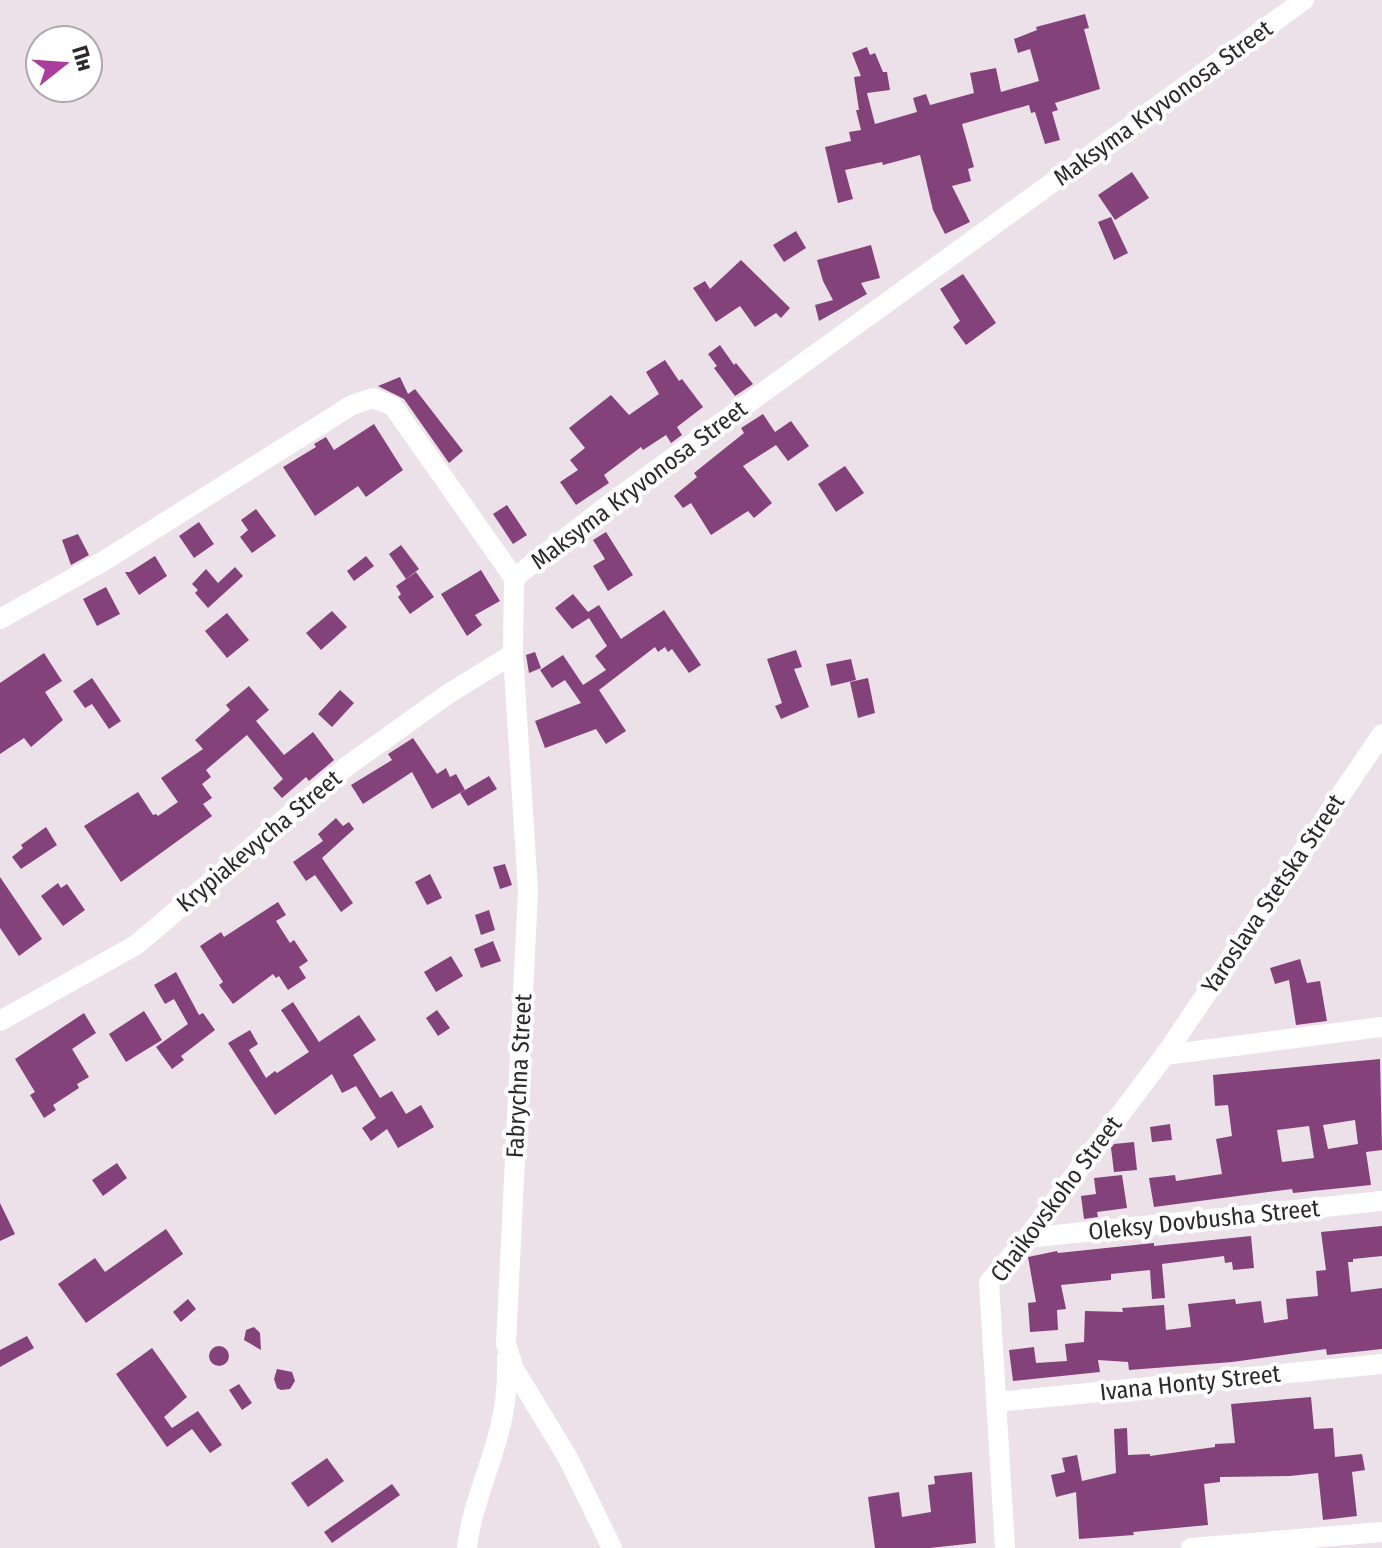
<svg xmlns="http://www.w3.org/2000/svg" width="1382" height="1548" font-family="'Fira Sans Condensed',sans-serif">
  <rect width="100%" height="100%" fill="#ece0e9"/>
  <g fill="#84427a" fill-rule="evenodd">
    <polygon points="1085,14 1089,28 1084,29 1100,89 1055,103 1058,110 1052,112 1060,140 1045,144 1035,112 1031,113 1029,105 962,124 974,167 968,169 971,181 952,186 970,222 945,234 933,210 920,155 883,165 882,162 845,170 853,199 838,203 825,147 851,141 849,132 861,130 856,110 859,110 854,77 861,76 852,53 867,47 870,55 875,53 883,72 887,72 890,90 867,93 875,124 917,112 913,98 926,94 930,105 974,93 970,73 996,68 1001,92 1039,81 1030,49 1018,53 1014,39 1037,30 1036,27"/>
    <polygon points="1132,172 1149,198 1115,220 1098,195"/>
    <polygon points="1111,217 1128,253 1114,260 1098,222"/>
    <polygon points="796,231 806,248 784,262 773,245"/>
    <polygon points="871,245 880,278 861,283 867,294 819,321 815,305 833,300 823,281 817,260"/>
    <polygon points="741,260 790,308 781,318 776,313 755,327 740,306 716,322 693,288 705,281 710,289"/>
    <polygon points="963,274 996,323 966,345 953,327 960,321 940,289"/>
    <polygon points="720,345 734,365 736,363 753,384 735,396 714,368 717,366 708,354"/>
    <polygon points="665,360 679,381 682,379 703,407 677,427 682,435 671,443 666,435 643,450 641,447 604,475 609,483 576,505 560,482 578,470 570,460 585,448 569,428 611,395 629,415 659,394 646,372"/>
    <polygon points="400,377 408,394 415,389 463,451 449,463 404,399 378,386"/>
    <polygon points="763,414 775,432 791,421 809,446 788,461 776,445 743,466 772,503 754,518 748,511 711,535 691,503 683,508 674,496 697,477 694,473 744,433 741,428"/>
    <polygon points="374,424 403,470 366,497 358,486 315,516 283,467 316,447 314,444 326,437 334,450"/>
    <polygon points="845,466 864,493 836,512 818,484"/>
    <polygon points="507,505 527,535 513,544 493,514"/>
    <polygon points="256,509 276,536 252,553 240,537 248,530 241,520"/>
    <polygon points="199,522 214,544 194,558 179,536"/>
    <polygon points="606,532 633,575 608,591 593,566 605,559 593,540"/>
    <polygon points="78,534 89,555 71,565 62,540"/>
    <polygon points="401,545 419,569 406,579 389,554"/>
    <polygon points="155,556 167,576 139,595 125,572 130,572"/>
    <polygon points="366,556 374,566 354,581 347,571"/>
    <polygon points="235,567 243,576 208,608 195,593 198,590 192,584 206,569 218,583"/>
    <polygon points="481,570 500,601 475,615 482,625 467,636 441,594"/>
    <polygon points="416,572 434,597 410,614 398,597 401,594 396,586"/>
    <polygon points="106,587 120,614 97,626 83,599"/>
    <polygon points="573,594 588,612 599,605 621,639 664,610 701,665 689,673 672,649 668,652 665,647 658,652 655,647 599,690 626,731 606,744 596,729 545,748 535,721 581,703 565,680 552,688 540,670 563,655 583,685 606,670 595,656 607,646 589,618 572,629 555,608"/>
    <polygon points="332,611 347,627 321,650 306,633"/>
    <polygon points="227,613 249,640 227,658 205,631"/>
    <polygon points="796,650 802,667 794,669 809,707 781,719 775,706 782,703 767,659"/>
    <polygon points="535,652 541,668 529,673 526,655"/>
    <polygon points="44,653 62,681 45,692 63,720 31,747 24,738 0,754 0,683"/>
    <polygon points="851,659 856,680 831,686 826,664"/>
    <polygon points="92,678 121,721 109,729 92,704 85,708 73,691"/>
    <polygon points="868,678 875,713 858,718 850,682"/>
    <polygon points="249,686 269,710 256,721 284,755 313,732 334,760 309,781 306,777 282,798 273,788 283,779 247,735 206,770 211,777 202,784 212,798 203,804 212,816 121,882 84,826 138,792 153,815 156,814 158,816 178,802 161,778 203,749 195,740 230,710 226,705"/>
    <polygon points="340,690 354,703 332,727 318,714"/>
    <polygon points="413,738 437,774 446,768 450,777 456,774 465,790 432,809 412,772 363,804 351,785 392,760 388,754"/>
    <polygon points="489,776 497,789 468,806 460,793"/>
    <polygon points="336,818 343,826 349,822 354,829 322,858 353,903 341,912 315,875 306,881 293,862 323,841 318,834"/>
    <polygon points="46,827 57,845 21,869 12,857 23,848 21,845"/>
    <polygon points="505,864 512,885 500,889 493,867"/>
    <polygon points="430,874 442,898 427,905 415,882"/>
    <polygon points="0,877 42,939 19,956 0,928"/>
    <polygon points="58,883 61,888 67,884 85,910 63,926 41,896"/>
    <polygon points="278,902 286,915 276,921 290,943 294,940 308,961 299,967 306,978 288,990 279,976 276,978 273,974 233,1004 219,985 223,982 200,946 221,932 224,937"/>
    <polygon points="489,910 495,930 481,935 475,915"/>
    <polygon points="493,941 501,961 481,968 474,949"/>
    <polygon points="451,956 463,976 436,992 424,972"/>
    <polygon points="1300,959 1307,983 1320,981 1327,1021 1296,1025 1289,980 1275,984 1270,968"/>
    <polygon points="176,972 199,1015 203,1013 215,1030 181,1056 184,1060 172,1069 156,1047 188,1024 174,999 165,1004 154,985"/>
    <polygon points="293,1002 319,1042 359,1015 376,1040 353,1055 380,1098 392,1091 406,1114 421,1105 434,1127 398,1148 387,1129 371,1141 362,1128 376,1118 356,1086 342,1093 332,1074 275,1115 228,1043 250,1030 258,1044 249,1050 266,1078 275,1071 277,1073 309,1052 281,1010"/>
    <polygon points="437,1010 450,1028 438,1036 426,1018"/>
    <polygon points="144,1011 162,1040 126,1062 109,1034"/>
    <polygon points="84,1013 96,1033 72,1049 89,1077 77,1084 79,1088 53,1105 56,1110 44,1118 30,1095 35,1092 15,1059"/>
    <path d="M 1380,1059 L 1382,1150 L 1366,1152 L 1371,1185 L 1293,1193 L 1292,1189 L 1154,1207 L 1149,1178 L 1175,1175 L 1176,1181 L 1222,1174 L 1216,1139 L 1232,1136 L 1228,1105 L 1215,1106 L 1213,1075 ZM 1355,1120 L 1358,1144 L 1328,1149 L 1323,1125 ZM 1309,1126 L 1314,1158 L 1282,1162 L 1277,1130 Z"/>
    <polygon points="1170,1124 1172,1140 1152,1142 1150,1127"/>
    <polygon points="1134,1142 1137,1170 1114,1172 1111,1148 1114,1144"/>
    <polygon points="117,1163 127,1178 103,1196 92,1180"/>
    <polygon points="1122,1175 1127,1208 1097,1212 1098,1217 1084,1219 1081,1196 1096,1194 1094,1178"/>
    <polygon points="0,1203 15,1234 0,1241"/>
    <polygon points="1382,1226 1382,1256 1353,1259 1353,1262 1348,1262 1351,1292 1382,1288 1382,1349 1327,1355 1326,1349 1232,1362 1129,1370 1128,1362 1098,1360 1100,1372 1013,1381 1009,1350 1034,1347 1036,1363 1067,1361 1065,1344 1084,1342 1085,1311 1123,1312 1122,1308 1164,1305 1166,1330 1191,1327 1188,1304 1235,1299 1236,1304 1261,1301 1264,1323 1288,1319 1286,1299 1318,1296 1316,1271 1326,1270 1321,1232"/>
    <polygon points="166,1229 183,1254 86,1323 58,1284 95,1258 105,1272"/>
    <polygon points="1251,1236 1254,1268 1233,1270 1232,1262 1225,1263 1224,1256 1162,1264 1165,1298 1152,1299 1150,1270 1111,1274 1111,1280 1061,1285 1066,1309 1057,1310 1058,1330 1030,1332 1028,1303 1036,1302 1028,1257 1057,1251 1058,1253 1154,1243 1154,1246"/>
    <polygon points="188,1299 196,1309 181,1322 173,1312"/>
    <polygon points="254,1327 260,1333 261,1350 244,1340 246,1330"/>
    <polygon points="27,1336 34,1348 0,1367 0,1350"/>
    <circle cx="219" cy="1356" r="10"/>
    <polygon points="152,1348 187,1397 164,1417 172,1428 198,1411 222,1445 210,1453 192,1429 167,1447 116,1374"/>
    <polygon points="277,1369 292,1372 295,1381 290,1389 281,1390 277,1388 274,1379"/>
    <polygon points="239,1384 252,1403 242,1410 229,1390"/>
    <polygon points="1311,1397 1314,1429 1333,1428 1335,1457 1362,1454 1365,1470 1352,1472 1357,1516 1323,1520 1318,1473 1290,1476 1220,1477 1220,1482 1204,1484 1208,1525 1133,1532 1134,1535 1079,1539 1076,1492 1056,1497 1051,1475 1065,1472 1062,1458 1077,1455 1082,1481 1116,1473 1114,1429 1127,1428 1128,1455 1150,1454 1150,1456 1215,1447 1215,1444 1235,1443 1231,1404"/>
    <polygon points="327,1458 344,1481 308,1507 291,1483"/>
    <polygon points="972,1472 976,1543 930,1548 875,1548 868,1497 899,1492 902,1517 931,1512 928,1485 935,1484 934,1476"/>
    <polygon points="392,1484 400,1495 332,1543 324,1532"/>
  </g>
  <g fill="none" stroke-linecap="round" stroke-linejoin="round">
    <g stroke="#fff" stroke-width="20">
      <polyline points="514,578 513,654 528,891 506,1344 514,1369 568,1458 612,1548"/>
      <polyline points="514,578 616,499 1304,0"/>
      <polyline points="0,619 102,562 352,405 373,398 393,406 514,578"/>
      <polyline points="0,1021 136,945 346,767 448,694 513,654"/>
      <polyline points="1165,1055 1382,1027"/>
      <polyline points="1027,1238 1382,1201"/>
      <polyline points="997,1402 1382,1364"/>
      <path d="M 467,1548 C 472,1501 495,1460 503,1414 C 507,1395 507,1377 507,1357"/>
      <polyline points="1005,1548 989,1282 1027,1238 1165,1055 1382,734"/>
      <polyline points="1191,1548 1382,1532"/>
    </g>
  </g>
  <g text-anchor="middle" stroke-width="8" stroke-linejoin="round" paint-order="stroke">
    <g font-size="24" fill="#2c282b" stroke="#fff">
      <text transform="translate(1163 103) rotate(-36)" y="8">Maksyma Kryvonosa Street</text>
      <text transform="translate(639 485) rotate(-37)" y="8">Maksyma Kryvonosa Street</text>
      <text transform="translate(259 841) rotate(-40)" y="8">Krypiakevycha Street</text>
      <text transform="translate(1273 894) rotate(-56)" y="8">Yaroslava Stetska Street</text>
      <text transform="translate(519 1076) rotate(-87)" y="8">Fabrychna Street</text>
      <text transform="translate(1056 1199) rotate(-53)" y="8">Chaikovskoho Street</text>
      <text transform="translate(1204 1220) rotate(-6)" y="8">Oleksy Dovbusha Street</text>
      <text transform="translate(1190 1383) rotate(-6)" y="8">Ivana Honty Street</text>
    </g>
  </g>
  <g transform="translate(64 64) rotate(73)"><circle r="38" fill="#ffffff" stroke="#aba9aa" stroke-width="2"/>
  <path d="M0-6L14 30L0 20L-14 30Z" fill="#ab3d9c"/>
  <text y="-12" font-size="22" font-weight="bold" text-anchor="middle" fill="#2c282b">Пн</text>
  </g>
</svg>
